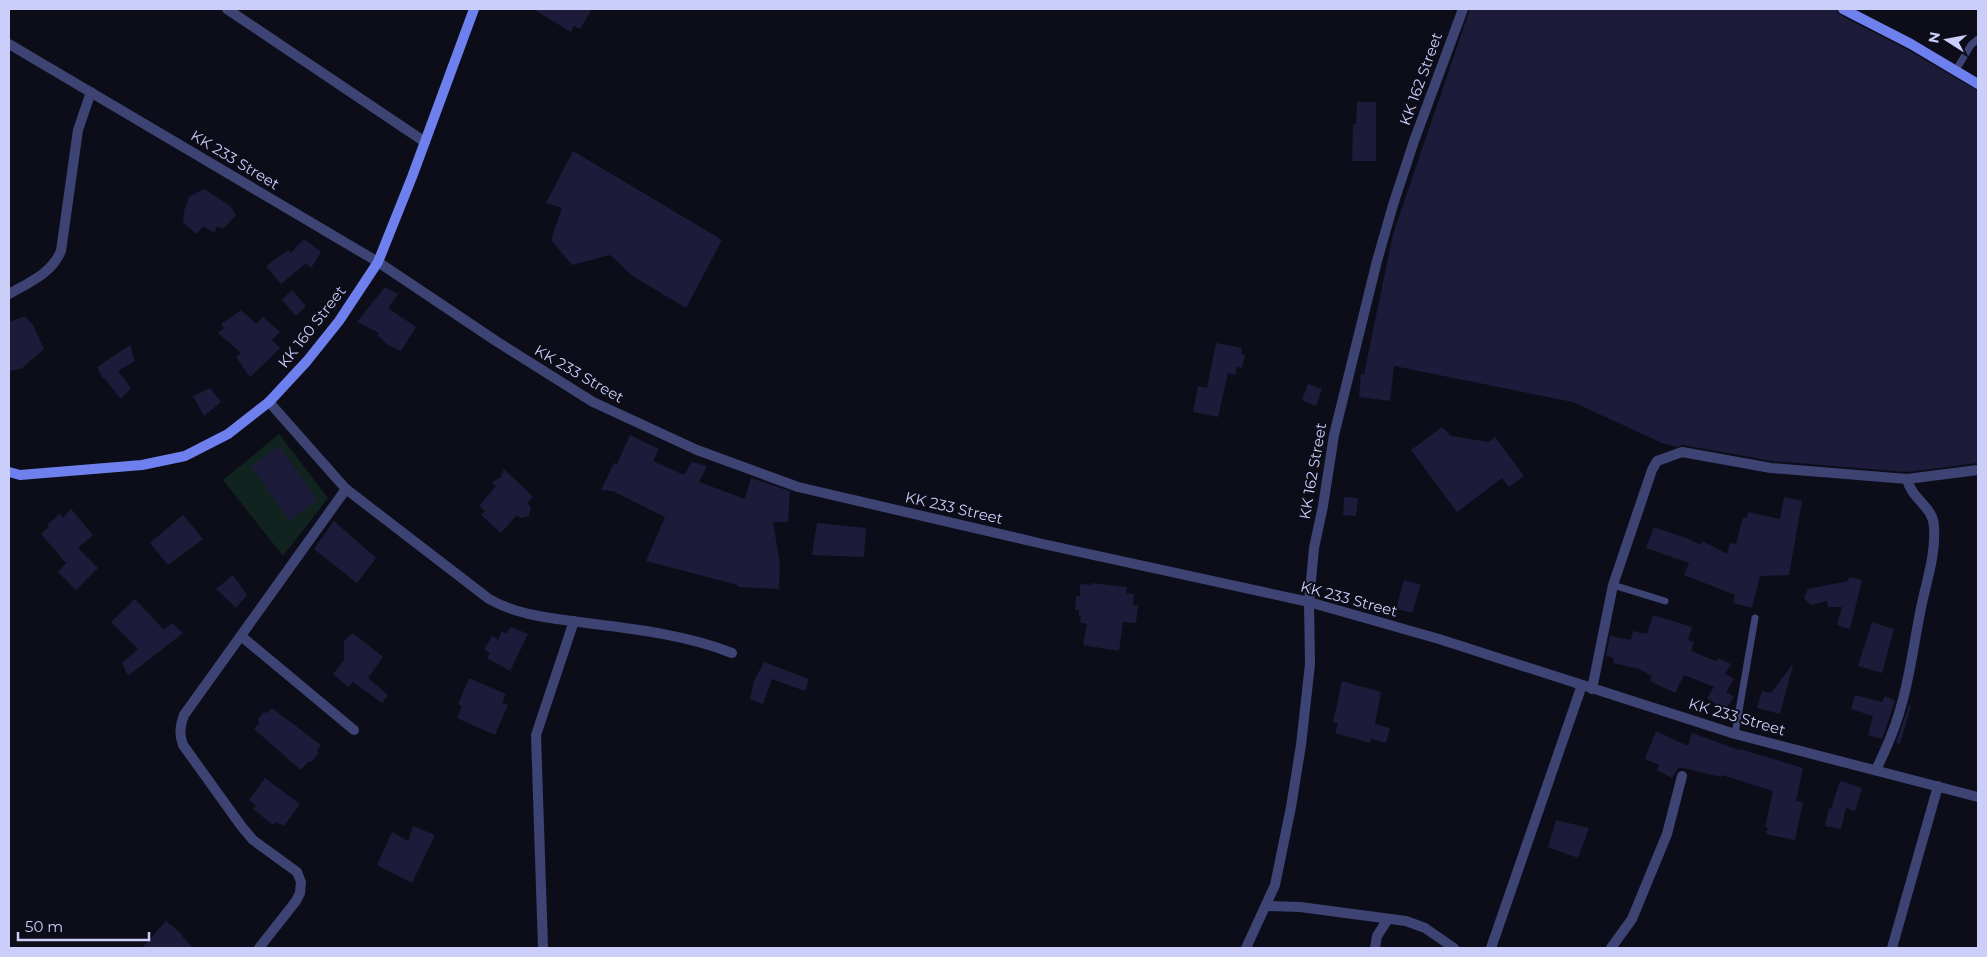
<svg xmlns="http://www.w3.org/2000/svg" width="1987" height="957" font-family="Montserrat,sans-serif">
  <rect width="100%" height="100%" fill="#0d0d1a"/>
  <polygon fill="#10231f" points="279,434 328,498 283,556 223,480"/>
  <g fill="#1c1b39">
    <polygon points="533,9 592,9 580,29 574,26 571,32"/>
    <polygon points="1470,9 1836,9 1840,15 1908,50 1978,91 1978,463 1907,472 1772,461 1683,445 1676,447 1662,443 1573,402 1394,366 1390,401 1359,397 1361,374 1364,374 1393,234"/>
    <polygon points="1357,102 1376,102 1376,161 1352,161 1353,124 1356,124"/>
    <polygon points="573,151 722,240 686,308 634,277 610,255 572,265 551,240 562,208 546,203"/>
    <polygon points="204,189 230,206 236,215 223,229 217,226 214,233 203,226 197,234 183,223 184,211 189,197"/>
    <polygon points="304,239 321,252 311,268 306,263 281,284 266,266 288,250 291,253"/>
    <polygon points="385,287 398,294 388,308 416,327 401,351 388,345 377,335 379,333 357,322"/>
    <polygon points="292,290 306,306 296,316 282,300"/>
    <polygon points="241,310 256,324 263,317 280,332 272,340 280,348 250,377 236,357 241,353 218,333 224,328 221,324"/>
    <polygon points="25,316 33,325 44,349 21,369 9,371 9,322"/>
    <polygon points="1216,343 1242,348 1241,354 1245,355 1242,368 1237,367 1235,375 1228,373 1218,417 1193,412 1198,386 1207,388"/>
    <polygon points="130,345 135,361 118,371 131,388 121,399 104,378 103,379 97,367"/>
    <polygon points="1308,384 1322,389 1316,406 1302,400"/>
    <polygon points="210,388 221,402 204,416 193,396"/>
    <polygon points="1442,427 1451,436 1489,442 1495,437 1524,476 1509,487 1502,478 1457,512 1411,450"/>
    <polygon points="630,435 659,449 653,461 684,475 692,462 707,466 699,482 745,499 751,478 790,491 788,522 773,522 780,564 779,589 738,587 738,585 646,561 665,517 613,491 601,490 614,463 617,464"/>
    <polygon points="279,446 317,500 290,521 251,466"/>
    <polygon points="504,469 533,497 527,503 531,507 529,516 522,518 516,516 501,533 481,515 485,511 479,506 496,486 492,482 500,478"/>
    <polygon points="1344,497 1358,498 1356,516 1343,515"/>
    <polygon points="1784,497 1802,501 1789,575 1760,576 1752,608 1733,603 1735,595 1684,575 1689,563 1646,548 1654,527 1689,539 1701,545 1702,541 1727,554 1730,543 1736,544 1743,517 1747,518 1748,512 1780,519"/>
    <polygon points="71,509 93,535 78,548 98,568 76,590 58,572 66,563 41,534 49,527 48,524 60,514 63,518"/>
    <polygon points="183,515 203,539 168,565 150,543"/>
    <polygon points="334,521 376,558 357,583 314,549"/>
    <polygon points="817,523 866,528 864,557 812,555"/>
    <polygon points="233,575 247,595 236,608 216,589"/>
    <polygon points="1849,577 1862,580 1850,629 1837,625 1842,607 1828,607 1827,601 1811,605 1804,598 1808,589 1848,581"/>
    <polygon points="1404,580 1421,585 1412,613 1396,609"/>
    <polygon points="1091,583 1127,587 1126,593 1134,594 1133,605 1138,605 1136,623 1123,622 1119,651 1083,645 1087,624 1080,622 1081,616 1079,616 1079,610 1075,610 1076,596 1080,596 1080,584 1091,585"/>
    <polygon points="135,599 164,630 172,623 183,633 128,676 122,663 138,649 111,622"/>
    <polygon points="1653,615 1692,627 1688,640 1694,642 1691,651 1716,661 1718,658 1731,664 1725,674 1734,679 1726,692 1734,697 1725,710 1707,698 1714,687 1684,675 1675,693 1650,681 1652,676 1639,669 1613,663 1614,658 1606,656 1610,636 1631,640 1633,631 1647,634"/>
    <polygon points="1872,622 1894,629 1882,673 1858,666"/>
    <polygon points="511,627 528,634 510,671 487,658 490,653 484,650 492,636 498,640 502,631 506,634"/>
    <polygon points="353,633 383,657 368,678 388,695 382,703 353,682 348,687 333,674 344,660 344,641"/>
    <polygon points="764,662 809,679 805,691 772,679 763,704 750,699 754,681"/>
    <polygon points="1792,665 1793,665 1780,714 1757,708 1762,691 1771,693"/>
    <polygon points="469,678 506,694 502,703 508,705 495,735 457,718 462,706 458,704"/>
    <polygon points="1342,681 1381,692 1375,724 1390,728 1386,743 1371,739 1370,743 1335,733 1338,723 1333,723"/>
    <polygon points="1855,695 1882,702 1885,696 1895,701 1882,739 1868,735 1873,716 1851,709"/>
    <polygon points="1909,705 1911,706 1900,744 1896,743"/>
    <polygon points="272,708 321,745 317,750 318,754 311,762 308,762 301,770 254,729 259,723 258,719 264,712 267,713"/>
    <polygon points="1656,731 1688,746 1692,733 1739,750 1740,749 1803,768 1796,801 1803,802 1795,840 1766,834 1768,828 1765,827 1773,791 1722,775 1721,777 1679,767 1672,778 1657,770 1659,765 1645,759"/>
    <polygon points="265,778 300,804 284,826 276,822 273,825 253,809 256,806 249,800"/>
    <polygon points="1840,781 1862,788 1855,811 1846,808 1841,829 1825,826 1829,808 1831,809"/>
    <polygon points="1556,820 1589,828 1578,858 1548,847"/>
    <polygon points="413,826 435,835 412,883 377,865 392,832 408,841"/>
    <polygon points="166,921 182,934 181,935 194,948 142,948"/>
  </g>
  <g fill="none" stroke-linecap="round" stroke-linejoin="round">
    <g stroke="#3d4474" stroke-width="7">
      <polyline points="1956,70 1971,45 1978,39"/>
      <polyline points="1613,585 1665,601"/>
      <polyline points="1735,734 1755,618"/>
    </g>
    <g stroke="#3d4474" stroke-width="10">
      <polyline points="227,9 425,142"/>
      <polyline points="9,44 378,262 496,341 593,402 697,450 798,487 1043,544 1309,602 1439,639 1735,734 1978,797"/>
      <path d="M 9,294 C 30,282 51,274 61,251 L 78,130 L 91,92"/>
      <path d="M 346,489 L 489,599 C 519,616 552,618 586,623 C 634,629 687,635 732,653"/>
      <polyline points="241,636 354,730"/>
      <polyline points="1592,689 1613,585 1652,470 1657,461 1682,452 1771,468 1907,479 1978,470"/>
      <path d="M 1876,770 C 1881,759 1887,747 1891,736 C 1907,697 1912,654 1920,613 C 1925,585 1936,557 1934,527 C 1934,507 1911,499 1907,479"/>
      <polyline points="1266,906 1300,907 1406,921 1425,928 1454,948"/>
      <path d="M 259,948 L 296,901 L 300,893 L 301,882 L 297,872 L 253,840 L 242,827 L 183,745 C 179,734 180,726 184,715 L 346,489 L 269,402"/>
      <polyline points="543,948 536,735 574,621"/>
      <polyline points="1246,948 1275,885 1291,807 1301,745 1310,664 1309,602 1314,548 1323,506 1334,435 1377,261 1393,205 1414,141 1463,9"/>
      <polyline points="1375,948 1377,936 1388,919"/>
      <polyline points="1491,948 1582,685"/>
      <polyline points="1611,948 1632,919 1667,834 1682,776"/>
      <polyline points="1892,948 1938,786"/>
    </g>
    <g stroke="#6d80ee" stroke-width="10">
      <polyline points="1843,9 1911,44 1978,84"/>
      <polyline points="9,472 20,475 142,465 185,456 228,434 269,402 307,361 339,321 378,262 412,177 474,9"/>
    </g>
  </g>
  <g text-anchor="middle" stroke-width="4" stroke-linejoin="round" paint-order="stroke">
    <g font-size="15" fill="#cbcef9" stroke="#0d0d1a">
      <text transform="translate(1421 79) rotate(-70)" y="5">KK 162 Street</text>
      <text transform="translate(235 160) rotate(31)" y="5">KK 233 Street</text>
      <text transform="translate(312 327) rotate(-52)" y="5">KK 160 Street</text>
      <text transform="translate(579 374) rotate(30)" y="5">KK 233 Street</text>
      <text transform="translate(1313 471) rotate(-80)" y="5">KK 162 Street</text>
      <text transform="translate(954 508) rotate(13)" y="5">KK 233 Street</text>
      <text transform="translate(1349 599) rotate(15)" y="5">KK 233 Street</text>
      <text transform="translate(1737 717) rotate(16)" y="5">KK 233 Street</text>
    </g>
  </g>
  <rect width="1987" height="957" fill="none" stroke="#cbcef9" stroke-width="20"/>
  <g transform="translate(1947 40) rotate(281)" stroke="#0d0d1a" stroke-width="4" paint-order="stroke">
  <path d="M0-4L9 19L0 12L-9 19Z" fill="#cbcef9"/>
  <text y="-8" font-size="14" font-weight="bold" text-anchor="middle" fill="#cbcef9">N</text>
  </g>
  <path d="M18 932v8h131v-8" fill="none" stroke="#cbcef9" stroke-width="2.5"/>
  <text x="25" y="932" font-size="15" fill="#cbcef9" stroke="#0d0d1a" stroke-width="4" paint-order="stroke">50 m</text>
</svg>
